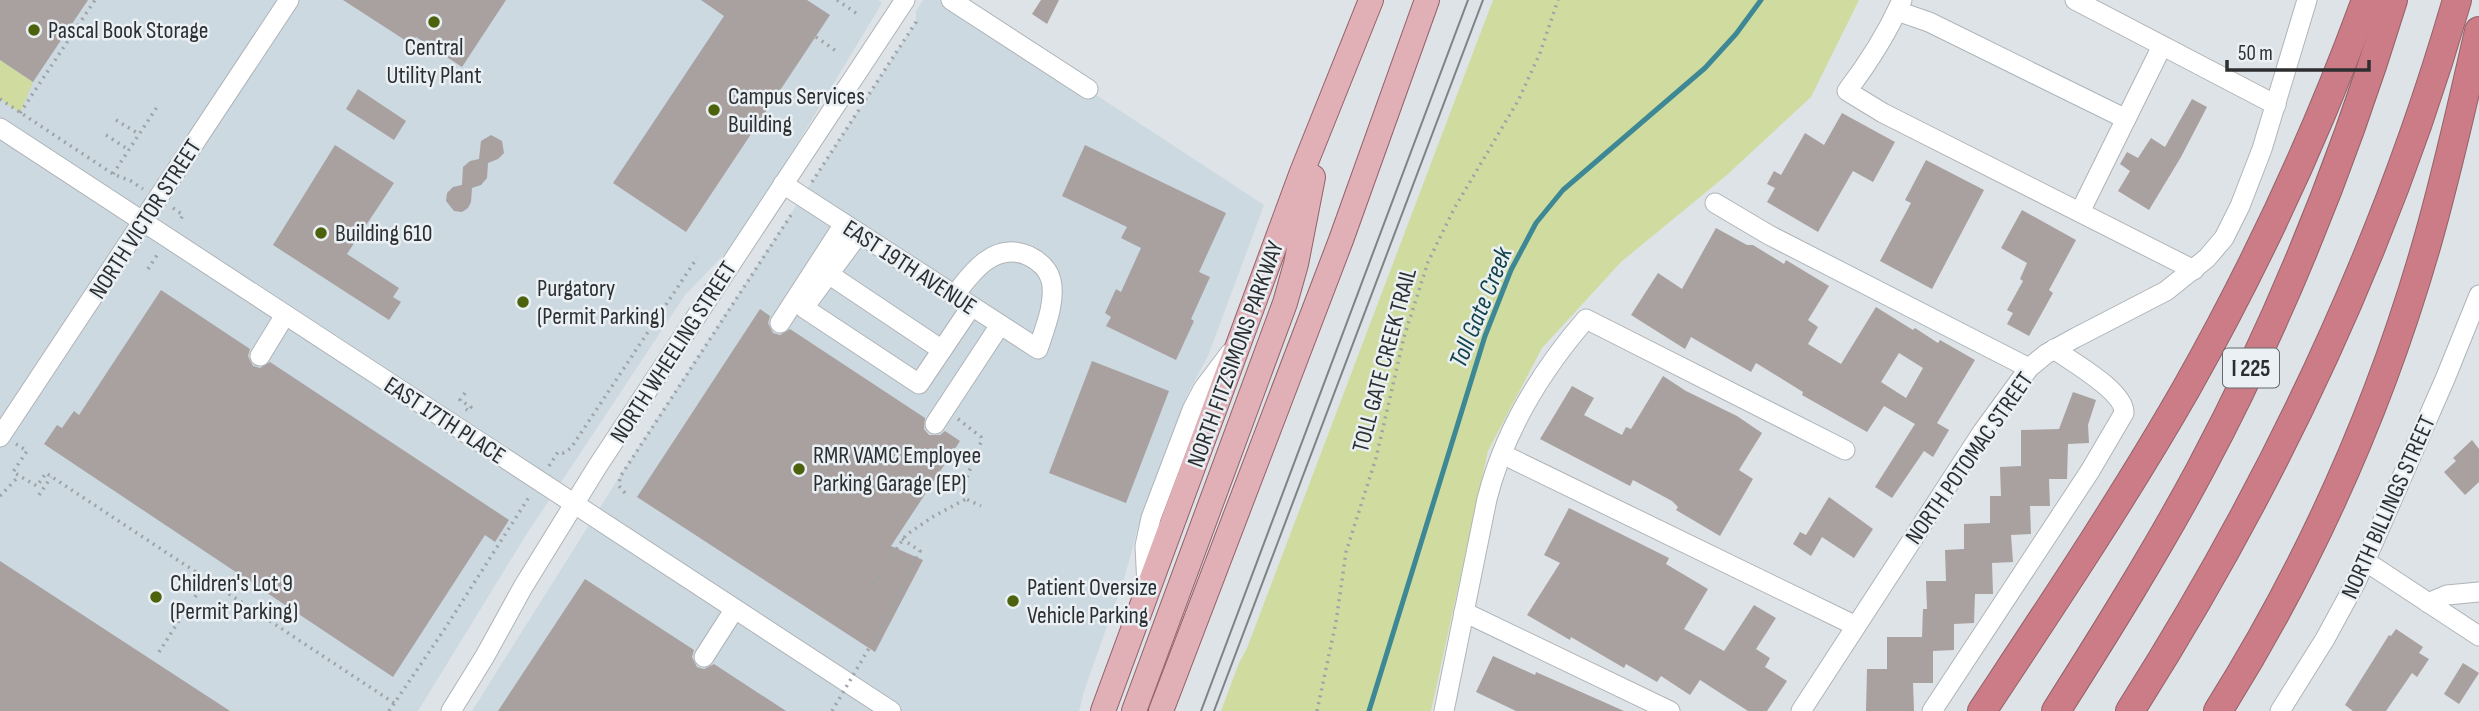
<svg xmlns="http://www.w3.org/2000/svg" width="2479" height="711" font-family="'Sofia Sans Condensed',sans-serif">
  <rect width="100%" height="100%" fill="#dde3e7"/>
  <g fill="#ccd9e1">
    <polygon points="0,0 878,0 882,3 741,237 685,295 526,535 418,711 0,711"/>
    <polygon points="923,0 951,0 1264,205 1208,356 1188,393 1138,527 1125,576 1084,691 1079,711 472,711 623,471 916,22 916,11"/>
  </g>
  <g fill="#d0dc9f">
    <polygon points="1493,0 1859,0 1811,97 1728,174 1621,262 1542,348 1488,451 1431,711 1221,711 1239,663 1247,648"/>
    <polygon points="0,60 33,82 20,113 0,99"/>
  </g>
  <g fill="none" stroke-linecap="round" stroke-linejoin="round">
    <polyline stroke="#3e8895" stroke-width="5" points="1369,711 1485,336 1511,270 1536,223 1563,190 1705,68 1736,34 1761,0"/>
  </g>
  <g fill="#a8a1a0" fill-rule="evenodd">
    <polygon points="0,0 88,0 33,82 0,60"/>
    <polygon points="343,0 506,0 462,67 416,37 411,44"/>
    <polygon points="701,0 807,0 830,15 686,232 613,183 724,16"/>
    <polygon points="1041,0 1059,0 1047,24 1032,14"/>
    <polygon points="358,89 406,121 394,140 346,109"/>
    <polygon points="2192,99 2207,107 2181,157 2149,210 2118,191 2130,171 2120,164 2127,152 2138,158 2151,138 2165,147"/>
    <polygon points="1842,113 1895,142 1873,182 1853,171 1818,232 1767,202 1775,188 1767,184 1774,171 1781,175 1805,133 1824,145"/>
    <polygon points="491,135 502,141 504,153 498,159 488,163 487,178 481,185 472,188 471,202 468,208 462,212 454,211 446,201 447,193 453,187 462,185 463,167 470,161 479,159 481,141"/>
    <polygon points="335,145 394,183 347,254 399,288 393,297 401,302 389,320 273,245"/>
    <polygon points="1085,145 1226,213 1199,272 1210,277 1191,319 1194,321 1176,360 1106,326 1111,317 1105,313 1116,289 1121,292 1141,248 1121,238 1127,227 1062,196"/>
    <polygon points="1926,160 1984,190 1932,289 1880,261 1911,203 1905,200"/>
    <polygon points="2022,210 2076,240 2049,290 2053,293 2029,336 2007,324 2013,313 2007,310 2023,281 2020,279 2027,263 2001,248"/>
    <path d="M 1716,228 L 1747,245 L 1753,245 L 1784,264 L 1786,260 L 1829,286 L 1808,320 L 1818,327 L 1808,344 L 1841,364 L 1876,307 L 1913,330 L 1915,328 L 1938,343 L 1940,340 L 1975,360 L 1937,423 L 1949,430 L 1933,457 L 1924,451 L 1892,498 L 1875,487 L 1915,424 L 1884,406 L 1867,432 L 1802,395 L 1803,392 L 1756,363 L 1751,372 L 1691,337 L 1685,349 L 1631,315 L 1658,273 L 1682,289 ZM 1899,353 L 1923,368 L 1906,398 L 1881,382 Z"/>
    <polygon points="161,290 250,349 248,356 253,366 260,368 270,362 509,520 495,542 485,535 393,677 44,444 57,425 62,428 74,411 79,415"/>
    <polygon points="760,309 770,316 768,323 773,333 780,335 790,329 925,418 924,429 929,435 940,435 945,431 960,441 891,546 923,560 875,652 637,497"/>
    <polygon points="1092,361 1169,391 1126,503 1049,473"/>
    <polygon points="1663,376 1686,391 1737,416 1762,433 1739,470 1753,479 1720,536 1676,510 1678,507 1672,501 1633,480 1630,486 1540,439 1572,386 1594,398 1584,415 1622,435 1626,427 1631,429"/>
    <polygon points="2073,392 2096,400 2088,425 2089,443 2068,444 2067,479 2049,479 2050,506 2030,506 2031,534 2011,535 2013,562 1992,563 1993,594 1975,594 1974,623 1954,624 1954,650 1933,651 1933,683 1913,683 1914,711 1866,711 1867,669 1887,669 1887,637 1922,637 1923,609 1927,609 1926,581 1946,581 1945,550 1964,549 1964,524 1990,523 1990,496 2001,496 2000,467 2021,466 2021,430 2059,429"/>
    <polygon points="2472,440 2479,449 2479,482 2465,495 2444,472 2456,461 2453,458"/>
    <polygon points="1829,497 1873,529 1854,558 1822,537 1811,556 1793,544 1800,532 1806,535"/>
    <polygon points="1569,508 1669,558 1666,564 1708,589 1684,629 1724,651 1754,605 1776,618 1756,649 1770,658 1765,667 1787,681 1767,711 1748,711 1700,680 1690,695 1661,676 1657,682 1626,664 1624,668 1571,637 1570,640 1527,615 1560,563 1544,555"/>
    <polygon points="0,561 230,711 0,711"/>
    <polygon points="585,579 694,650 692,657 697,667 704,669 714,664 786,711 498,711"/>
    <polygon points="2396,629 2423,647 2419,653 2429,659 2417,677 2412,673 2386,711 2353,711 2345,705 2389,635 2391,636"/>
    <polygon points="1493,656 1535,675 1536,672 1624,711 1516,711 1476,692"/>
    <polygon points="2463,663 2479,673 2459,704 2444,694"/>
  </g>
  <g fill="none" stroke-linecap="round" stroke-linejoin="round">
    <defs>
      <g id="minor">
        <polyline points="951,0 1088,89"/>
        <path d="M 1902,0 C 1887,34 1869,62 1847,91 L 1883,113 L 2194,270"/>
        <polyline points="2075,0 2276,105"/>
        <polyline points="1897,11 1929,22 2126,119"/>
        <polyline points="0,128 891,711"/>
        <path d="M 783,184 L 1038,349 C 1045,328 1056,302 1051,280 C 1048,269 1039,261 1029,256 C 996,241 973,270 955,295"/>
        <polyline points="1715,203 1769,235 2029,368"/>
        <polyline points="2080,212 2162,46"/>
        <path d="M 859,233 C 841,259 822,282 804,308 L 919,384 L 971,307"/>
        <polyline points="830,275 942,350"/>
        <polyline points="780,323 844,224"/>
        <polyline points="260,356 285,315"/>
        <polyline points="935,424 1000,325"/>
        <polyline points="0,437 289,0"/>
        <polyline points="1502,454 1856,626"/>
        <polyline points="2365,561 2479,636"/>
        <polyline points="1147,586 1145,546 1151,518 1192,410 1203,389 1230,353"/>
        <polyline points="2428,603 2447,595 2479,592"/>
        <polyline points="1464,612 1670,711"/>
        <polyline points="704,657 734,610"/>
        <polyline points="451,711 485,656 523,587 597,467 905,0"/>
        <path d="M 1444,711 L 1487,499 C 1504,432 1541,371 1586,319 L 1845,450"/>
        <polyline points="1801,711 1983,431 2029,368 2046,354 2075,338 2166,291 2207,258 2224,238 2240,206 2262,149 2307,0"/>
        <path d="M 1932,711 L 2090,471 L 2124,413 C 2125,391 2072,362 2054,349"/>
        <polyline points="2280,711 2325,639 2356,582 2445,379 2479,295"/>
      </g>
      <g id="major">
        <polyline points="1103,711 1302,172 1371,0"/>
        <polyline points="1134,711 1285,303 1296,264 1313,177"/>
        <polyline points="1161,711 1341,240 1427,0"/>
      </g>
      <g id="highway">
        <path d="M 1982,711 C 2052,605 2123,499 2186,389 C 2256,265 2317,134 2366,0"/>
        <path d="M 2056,711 C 2106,632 2156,552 2200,470 C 2280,320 2343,163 2393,0"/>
        <path d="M 2130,711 C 2271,489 2384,252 2457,0"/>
        <path d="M 2218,711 C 2309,566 2380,407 2427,243 C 2447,173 2463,102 2479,31"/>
      </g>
    </defs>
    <use href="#minor" stroke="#afb4b8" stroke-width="21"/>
    <use href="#major" stroke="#946168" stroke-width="26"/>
    <use href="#highway" stroke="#946168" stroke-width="30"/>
    <g stroke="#9fa3a7" stroke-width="3.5" stroke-dasharray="2 5" stroke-linecap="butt">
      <polyline points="837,0 859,15"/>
      <polyline points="816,37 836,51"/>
      <polyline points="0,99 113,174 131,181 143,189"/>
      <polyline points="20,113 95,0"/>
      <polyline points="116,120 139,134"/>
      <polyline points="106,135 129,150"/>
      <polyline points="113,174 159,104"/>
      <polyline points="812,182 916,22 916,17"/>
      <polyline points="173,208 183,215 179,222"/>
      <polyline points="148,269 159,252"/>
      <polyline points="465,393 460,400 471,407 469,411 466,409"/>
      <polyline points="958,419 981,437 981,442 961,492 966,499 981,506"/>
      <polyline points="16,444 27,451 13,472 37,486 46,473 394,703"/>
      <polyline points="549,466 558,452 563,453 571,448 697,258"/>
      <polyline points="625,493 619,486 620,477 793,212"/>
      <polyline points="39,495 51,477"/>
      <polyline points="0,496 19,476"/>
      <polyline points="873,584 906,535 934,516 966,499"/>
      <polyline points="195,597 206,580"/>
      <polyline points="872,629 878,633 920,551 898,536"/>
      <polyline points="159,652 180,619"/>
      <polyline points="389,711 444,630 529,497"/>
      <polyline points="1317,711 1336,622 1346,552 1376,458 1404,337 1428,262 1454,209 1519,99 1540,53 1558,0"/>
    </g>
    <use href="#minor" stroke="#fff" stroke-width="19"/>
    <use href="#major" stroke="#e0b0b6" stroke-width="24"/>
    <use href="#highway" stroke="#cc7c86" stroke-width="28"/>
    <g stroke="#7f8386" stroke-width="2">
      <polyline points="1201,711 1468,0"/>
      <polyline points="1214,711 1483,0"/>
    </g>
    <polyline stroke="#9fa3a7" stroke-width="3.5" stroke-dasharray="2 5" stroke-linecap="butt" points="832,711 878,633"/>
  </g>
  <g fill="#4d620d" stroke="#eaf0f4" stroke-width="2.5">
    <circle cx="434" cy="22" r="7"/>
    <circle cx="34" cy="30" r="7"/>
    <circle cx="714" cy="110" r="7"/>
    <circle cx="321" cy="233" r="7"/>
    <circle cx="523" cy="302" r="7"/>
    <circle cx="799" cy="469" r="7"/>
    <circle cx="156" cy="597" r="7"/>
    <circle cx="1013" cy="601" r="7"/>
  </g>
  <g text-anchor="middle" stroke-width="5" stroke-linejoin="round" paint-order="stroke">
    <rect fill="#eaf0f4" stroke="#65686b" stroke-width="2" x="2223" y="348.5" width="56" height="39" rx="5"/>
    <g font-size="23" font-weight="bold" fill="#2c2e30">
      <text x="2251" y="376">I 225</text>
    </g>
    <g font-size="24" fill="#2c2e30" stroke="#eaf0f4" text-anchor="start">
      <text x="48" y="38">Pascal Book Storage</text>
      <text x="434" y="55" text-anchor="middle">Central<tspan x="434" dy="28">Utility Plant</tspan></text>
      <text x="728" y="104">Campus Services<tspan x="728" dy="28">Building</tspan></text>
      <text x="335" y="241">Building 610</text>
      <text x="537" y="296">Purgatory<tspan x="537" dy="28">(Permit Parking)</tspan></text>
      <text x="813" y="463">RMR VAMC Employee<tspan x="813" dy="28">Parking Garage (EP)</tspan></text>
      <text x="170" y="591">Children's Lot 9<tspan x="170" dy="28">(Permit Parking)</tspan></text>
      <text x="1027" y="595">Patient Oversize<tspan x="1027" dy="28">Vehicle Parking</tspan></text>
    </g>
    <g font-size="24" fill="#2c2e30" stroke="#eaf0f4">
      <text transform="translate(145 219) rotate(-57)" y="8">NORTH VICTOR STREET</text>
      <text transform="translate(910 267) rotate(33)" y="8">EAST 19TH AVENUE</text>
      <text transform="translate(673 352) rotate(-57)" y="8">NORTH WHEELING STREET</text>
      <text transform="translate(1235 354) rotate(-70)" y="8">NORTH FITZSIMONS PARKWAY</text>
      <text transform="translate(1384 360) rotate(-75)" y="8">TOLL GATE CREEK TRAIL</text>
      <text transform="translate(445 420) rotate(33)" y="8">EAST 17TH PLACE</text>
      <text transform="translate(1969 458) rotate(-55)" y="8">NORTH POTOMAC STREET</text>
      <text transform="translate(2388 507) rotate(-66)" y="8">NORTH BILLINGS STREET</text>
    </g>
    <g font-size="26" font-style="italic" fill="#14444b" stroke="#eaf0f4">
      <text transform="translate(1480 307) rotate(-68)" y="9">Toll Gate Creek</text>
    </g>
  </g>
  <path d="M2227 60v10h142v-10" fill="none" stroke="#2c2e30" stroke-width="3.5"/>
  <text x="2238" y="60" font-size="21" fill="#2c2e30" stroke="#eaf0f4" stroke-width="5" paint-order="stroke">50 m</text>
</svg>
